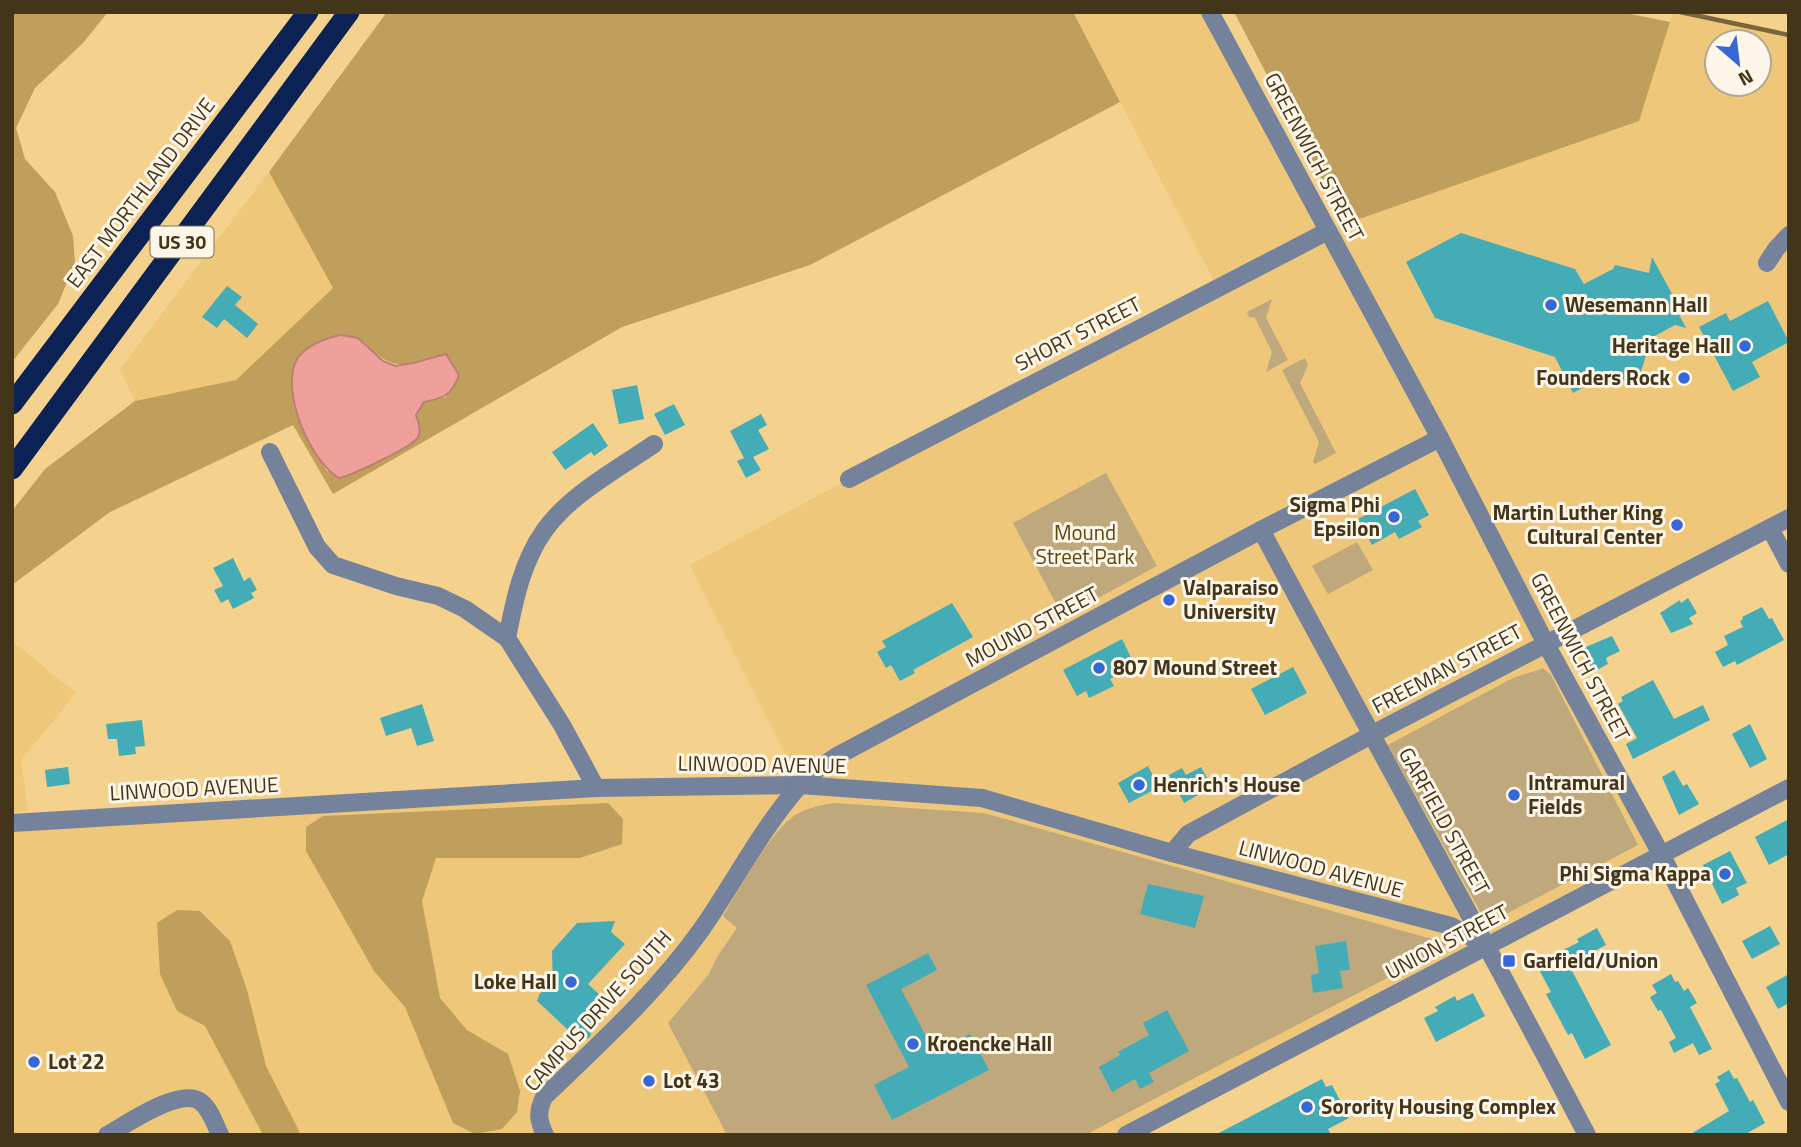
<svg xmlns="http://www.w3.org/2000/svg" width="1801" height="1147" font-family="'Titillium Web',sans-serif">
  <rect width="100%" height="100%" fill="#f4d18c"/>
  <g fill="#eec77a" fill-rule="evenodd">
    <path d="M 1073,12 L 1210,12 L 1328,230 L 1639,121 L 1673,12 L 1789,35 L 1789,518 L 1546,644 L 1661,854 L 1126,1135 L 12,1135 L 12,823 L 800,784 L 690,565 L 849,479 L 1217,287 ZM 1717,42 L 1759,42 L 1759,84 L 1717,84 Z"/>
    <polygon points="269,172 333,288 236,380 135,401 120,369"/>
    <polygon points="12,641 76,693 21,760 28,811 12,812"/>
  </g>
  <g fill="#bfa87b">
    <polygon points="1272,299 1266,318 1288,360 1266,372 1272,352 1255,318 1249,317 1247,312"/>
    <polygon points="1305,358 1308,365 1300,383 1336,453 1315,464 1313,462 1319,442 1282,370"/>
    <polygon points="1106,473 1157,566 1063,617 1013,523"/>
    <polygon points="1357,542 1373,570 1328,594 1312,566"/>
    <path d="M 1543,668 L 1551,675 L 1638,845 L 1487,924 L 1388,745 L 1511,679 C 1522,674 1532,673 1543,668 Z"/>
    <path d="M 834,803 L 984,813 L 1446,943 L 1443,949 L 1085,1135 L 727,1135 L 668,1023 L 709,974 L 717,957 L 737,928 L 723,916 C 740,889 771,829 797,814 C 808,808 821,805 834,803 Z"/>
  </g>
  <g fill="#c09e5b" fill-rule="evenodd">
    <polygon points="12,12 108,12 83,43 35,88 16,128 25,159 55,192 73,236 75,263 58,304 12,362"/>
    <path d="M 387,12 L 1073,12 L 1120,102 L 810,265 L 622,327 L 333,494 L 293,425 L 110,512 L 12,585 L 12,511 L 45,469 L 135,401 L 236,380 L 333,288 L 269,172 ZM 358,338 C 391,367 392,370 435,356 L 446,397 L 424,402 L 416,415 L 420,426 L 418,437 L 409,446 L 355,473 L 327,471 C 309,441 294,414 291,379 Z"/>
    <polygon points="1234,12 1621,12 1670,22 1639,121 1345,224"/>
    <polygon points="608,803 623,819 622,844 580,858 436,858 422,901 440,998 467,1030 508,1054 520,1091 517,1112 502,1129 475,1134 453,1123 405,1007 374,971 306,851 306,827 323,816"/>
    <polygon points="177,910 200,911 230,941 247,990 266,1066 299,1131 299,1135 263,1135 205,1026 177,1011 160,974 157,923"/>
  </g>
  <path fill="#efa09b" stroke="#bb8074" stroke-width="2" d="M 341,335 L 358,338 L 383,361 L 395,366 L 413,363 L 446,354 L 459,375 C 452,395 444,398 424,402 L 416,415 C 418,421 422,430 418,437 C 413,447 350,476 339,478 C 310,461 281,393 296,361 C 303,346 326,338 341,335 Z"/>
  <g fill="#44acb6">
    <polygon points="1461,233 1575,269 1584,284 1613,269 1615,265 1649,273 1652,257 1672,294 1669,295 1686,328 1675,325 1651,338 1640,375 1636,374 1614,386 1607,374 1573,393 1555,357 1435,318 1406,262"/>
    <polygon points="227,286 242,297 235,305 258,324 247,338 224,319 217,328 202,317"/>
    <polygon points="1768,301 1789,342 1752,362 1760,377 1733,391 1699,327 1726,313 1730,321"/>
    <polygon points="637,385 644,419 619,424 612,390"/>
    <polygon points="674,404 685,425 665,435 654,414"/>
    <polygon points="761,414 767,425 758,430 769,449 753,457 761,470 746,478 737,461 744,458 730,431"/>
    <polygon points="593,423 608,446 594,456 591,452 565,470 552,452"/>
    <polygon points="1415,489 1429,515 1418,521 1422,527 1399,539 1395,532 1372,545 1358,519"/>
    <polygon points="233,558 244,581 250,577 257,590 251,593 254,598 233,609 228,599 221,603 214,590 223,586 213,568"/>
    <polygon points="1688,598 1697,613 1689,618 1693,624 1671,633 1660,613 1680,600 1681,603"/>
    <polygon points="952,603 973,637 913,670 915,673 900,681 891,665 886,668 877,652 886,647 882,641"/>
    <polygon points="1762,607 1769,619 1772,618 1784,640 1737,665 1735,661 1723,667 1715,652 1728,645 1724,636 1743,627 1740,621 1743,619 1742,617"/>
    <polygon points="1612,636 1620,651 1606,658 1608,664 1593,672 1581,649"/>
    <polygon points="1122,639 1135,666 1110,679 1114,686 1089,698 1086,691 1077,696 1063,670"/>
    <polygon points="1293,667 1307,693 1265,715 1251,689"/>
    <polygon points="1653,680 1674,719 1703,705 1710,720 1633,759 1626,744 1637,738 1618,704 1623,701 1621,697"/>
    <polygon points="422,704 434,741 417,746 411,728 386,736 380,718"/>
    <polygon points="142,720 145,746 135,747 136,754 119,756 117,739 108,739 106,724"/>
    <polygon points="1750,724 1767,759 1750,768 1732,734"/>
    <polygon points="1148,766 1159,787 1129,803 1118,783"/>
    <polygon points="68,767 70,784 47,787 45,770"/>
    <polygon points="1201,767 1212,787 1184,803 1169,775 1182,768 1186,775"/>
    <polygon points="1674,770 1683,786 1687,784 1699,804 1679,815 1662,777"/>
    <polygon points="1789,819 1789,854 1769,865 1755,837"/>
    <polygon points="1730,851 1747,883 1736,888 1739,895 1722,904 1703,865"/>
    <polygon points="1148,884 1204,896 1195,928 1140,914"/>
    <polygon points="615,921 611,932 625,944 588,984 604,999 590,1037 581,1042 537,1001 540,993 553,988 552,951 577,923"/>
    <polygon points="1770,926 1780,944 1752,959 1742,941"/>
    <polygon points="1597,928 1606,945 1569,965 1611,1045 1585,1059 1572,1033 1568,1035 1546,994 1551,992 1536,964 1579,942 1577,939"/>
    <polygon points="1346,941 1350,970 1340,971 1343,988 1313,993 1311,975 1319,973 1315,946"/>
    <polygon points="928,953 937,970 901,989 935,1053 970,1034 989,1070 892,1120 874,1085 909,1067 866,985"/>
    <polygon points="1671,974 1675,982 1678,981 1684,991 1688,988 1697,1003 1690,1007 1712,1049 1699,1055 1693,1043 1674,1053 1669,1042 1676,1038 1661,1010 1658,1011 1651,999 1650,997 1657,993 1652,985"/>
    <polygon points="1789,974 1789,1003 1778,1009 1766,987"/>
    <polygon points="1473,993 1485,1016 1436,1042 1424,1018 1438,1011 1435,1007 1455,996 1457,1001"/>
    <polygon points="1167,1010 1189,1051 1149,1073 1154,1082 1140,1089 1135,1079 1112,1092 1099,1067 1120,1055 1118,1052 1149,1035 1143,1023"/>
    <polygon points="1729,1070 1734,1079 1737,1078 1750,1102 1753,1100 1765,1123 1744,1135 1689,1135 1729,1111 1715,1084 1720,1081 1717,1077"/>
    <polygon points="1322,1079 1326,1087 1332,1085 1349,1118 1328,1129 1331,1135 1215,1135"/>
  </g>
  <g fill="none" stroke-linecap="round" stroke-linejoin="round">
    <g stroke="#74829c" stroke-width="18">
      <polyline points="1210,12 1440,438 1546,644 1661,854 1789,1102"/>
      <polyline points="1767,263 1776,249 1789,235"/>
      <polyline points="270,452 317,547 333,565 396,586 438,596 465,609 507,638 562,725 596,788"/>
      <polyline points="849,479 1328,231"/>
      <polyline points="1770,528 1789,564"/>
      <path d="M 1261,530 C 1369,732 1481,932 1587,1135"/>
      <path d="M 507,638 C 514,602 522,562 544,531 C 569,495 618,469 654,444"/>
      <polyline points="12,823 596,788 800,785 982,798 1172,853 1451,926 1489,947"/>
      <polyline points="1172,853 1188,834 1386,727 1789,518"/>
      <path d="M 107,1135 C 127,1124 181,1086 201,1102 C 210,1109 215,1124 220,1135"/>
      <path d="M 545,1135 C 538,1120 537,1112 544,1097 C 599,1044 656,993 701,930 C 734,883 761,829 800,785 C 810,773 824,765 837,756 L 1261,530 L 1440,438"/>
      <polyline points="1126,1135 1789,788"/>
    </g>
    <g stroke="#0d2254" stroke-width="21">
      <polyline points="12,404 308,12"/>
      <polyline points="12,469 349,12"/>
    </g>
    <polyline stroke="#79653c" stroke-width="4.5" points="1680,12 1789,35"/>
  </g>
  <g fill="#3667d7" stroke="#fdf6e9" stroke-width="2.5">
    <circle cx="1551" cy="305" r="7"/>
    <circle cx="1745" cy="346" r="7"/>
    <circle cx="1684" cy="378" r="7"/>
    <circle cx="1394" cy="517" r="7"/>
    <circle cx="1677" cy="525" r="7"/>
    <circle cx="1169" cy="600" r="7"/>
    <circle cx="1099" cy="668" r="7"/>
    <circle cx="1139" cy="785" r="7"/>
    <circle cx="1514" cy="795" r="7"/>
    <circle cx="1725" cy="874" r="7"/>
    <rect x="1502" y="954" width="14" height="14" rx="3.5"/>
    <circle cx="571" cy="982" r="7"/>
    <circle cx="913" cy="1044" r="7"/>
    <circle cx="34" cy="1062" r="7"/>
    <circle cx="649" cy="1081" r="7"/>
    <circle cx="1307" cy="1107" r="7"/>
  </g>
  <g text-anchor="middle" stroke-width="6" stroke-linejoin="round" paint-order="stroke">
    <rect fill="#fdf6e9" stroke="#7b6f57" stroke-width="2" x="150.5" y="226.5" width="63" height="31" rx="5"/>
    <g font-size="19" font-weight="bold" fill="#433519">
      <text x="182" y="249">US 30</text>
    </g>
    <g font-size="21" fill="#433519" stroke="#fdf6e9">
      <text transform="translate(1314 157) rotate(62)" y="7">GREENWICH STREET</text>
      <text transform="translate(141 193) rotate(-53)" y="7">EAST MORTHLAND DRIVE</text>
      <text transform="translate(1078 334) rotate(-27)" y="7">SHORT STREET</text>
      <text transform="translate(1032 627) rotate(-28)" y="7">MOUND STREET</text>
      <text transform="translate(1580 657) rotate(62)" y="7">GREENWICH STREET</text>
      <text transform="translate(1447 669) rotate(-28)" y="7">FREEMAN STREET</text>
      <text transform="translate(762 765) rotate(1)" y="7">LINWOOD AVENUE</text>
      <text transform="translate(194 789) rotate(-3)" y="7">LINWOOD AVENUE</text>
      <text transform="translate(1444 821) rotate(61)" y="7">GARFIELD STREET</text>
      <text transform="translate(1321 869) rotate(15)" y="7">LINWOOD AVENUE</text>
      <text transform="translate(1447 942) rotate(-28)" y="7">UNION STREET</text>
      <text transform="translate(598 1011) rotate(-48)" y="7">CAMPUS DRIVE SOUTH</text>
    </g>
    <g font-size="21" font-weight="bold" fill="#433519" stroke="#fdf6e9" text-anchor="start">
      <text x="1565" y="312">Wesemann Hall</text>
      <text x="1731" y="353" text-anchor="end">Heritage Hall</text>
      <text x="1670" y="385" text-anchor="end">Founders Rock</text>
      <text x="1380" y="512" text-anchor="end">Sigma Phi<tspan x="1380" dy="24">Epsilon</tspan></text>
      <text x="1663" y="520" text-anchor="end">Martin Luther King<tspan x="1663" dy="24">Cultural Center</tspan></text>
      <text x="1183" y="595">Valparaiso<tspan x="1183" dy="24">University</tspan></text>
      <text x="1113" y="675">807 Mound Street</text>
      <text x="1528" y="790">Intramural<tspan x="1528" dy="24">Fields</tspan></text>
      <text x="1153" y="792">Henrich's House</text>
      <text x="1711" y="881" text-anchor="end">Phi Sigma Kappa</text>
      <text x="1523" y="968">Garfield/Union</text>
      <text x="557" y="989" text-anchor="end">Loke Hall</text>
      <text x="927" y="1051">Kroencke Hall</text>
      <text x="48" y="1069">Lot 22</text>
      <text x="663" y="1088">Lot 43</text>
      <text x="1321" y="1114">Sorority Housing Complex</text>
    </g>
    <g font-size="21" fill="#5c450f" stroke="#fdf6e9">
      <text x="1085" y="540">Mound<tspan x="1085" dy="24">Street Park</tspan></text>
    </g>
  </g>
  <rect width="1801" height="1147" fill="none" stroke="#433519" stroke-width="28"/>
  <g transform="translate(1738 63) rotate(152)"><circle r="33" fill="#fdf6e9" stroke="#b3a996" stroke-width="2"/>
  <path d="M0-5L12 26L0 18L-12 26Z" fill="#3667d7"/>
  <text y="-10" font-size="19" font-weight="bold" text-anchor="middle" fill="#433519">N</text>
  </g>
</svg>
